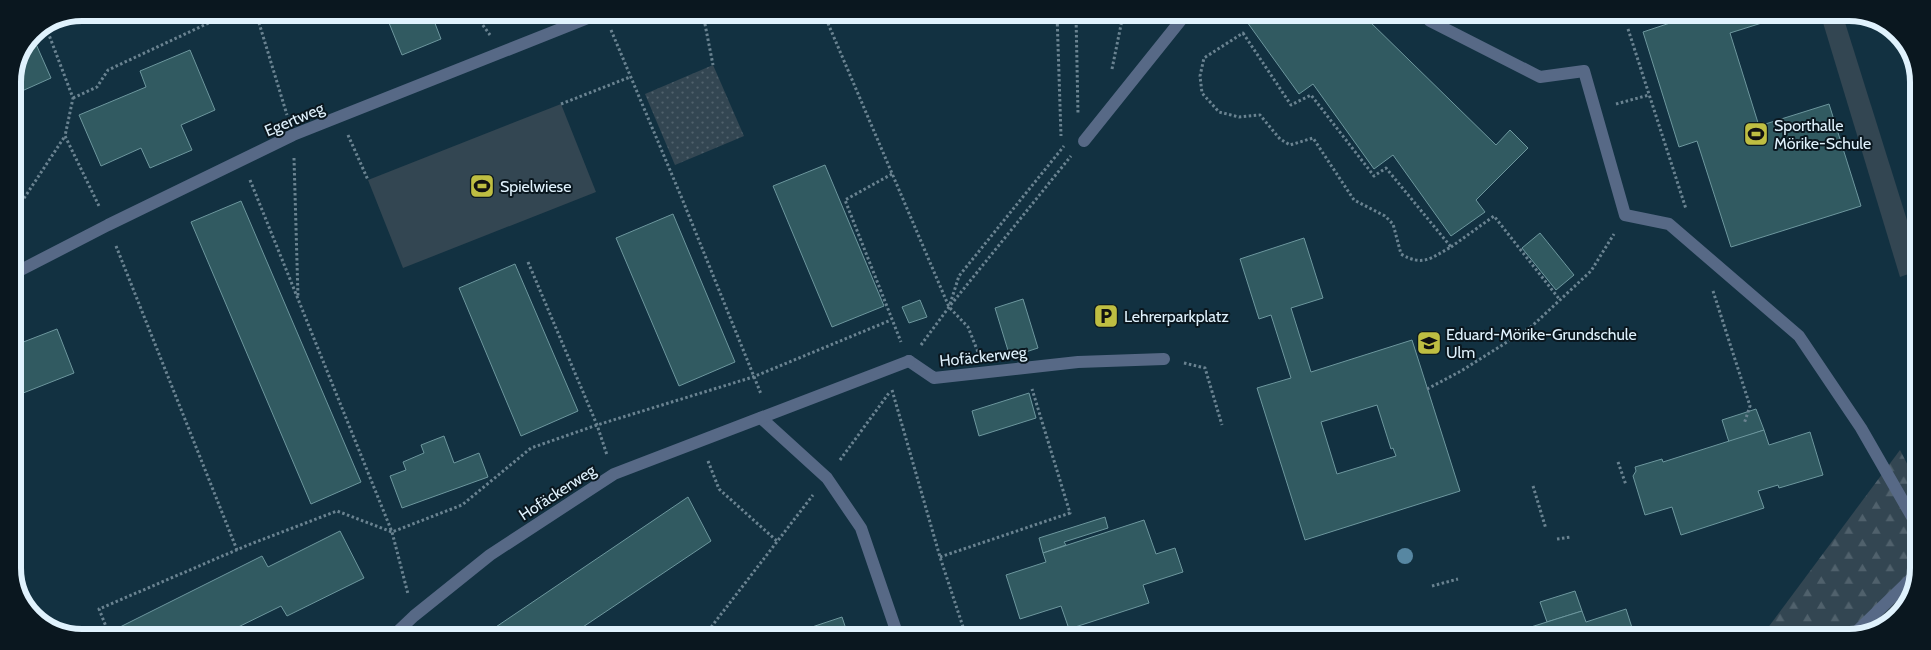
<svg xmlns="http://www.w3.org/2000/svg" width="1931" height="650" font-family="Cabin,sans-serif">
  <defs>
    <pattern id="forest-firs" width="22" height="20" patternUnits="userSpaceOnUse" patternTransform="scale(1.25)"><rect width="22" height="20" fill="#334652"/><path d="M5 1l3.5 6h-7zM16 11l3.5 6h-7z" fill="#50616c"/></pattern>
    <pattern id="park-dots" width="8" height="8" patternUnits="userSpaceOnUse" patternTransform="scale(1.25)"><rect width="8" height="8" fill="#334652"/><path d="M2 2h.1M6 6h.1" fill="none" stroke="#50616c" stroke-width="1.8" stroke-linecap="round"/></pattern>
  </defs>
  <rect width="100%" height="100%" fill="#123141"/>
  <polygon fill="url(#forest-firs)" points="1900,450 1916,481 1915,590 1891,623 1849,637 1761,637"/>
  <polygon fill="url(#park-dots)" points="713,65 744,136 675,165 645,94"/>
  <g fill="#334652">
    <polygon points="1821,16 1843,16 1917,252 1917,271 1900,277"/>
    <polygon points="561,104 596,192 403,268 368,180"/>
  </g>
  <g fill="#315a61" stroke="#6d979e" fill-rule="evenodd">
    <polygon points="385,13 431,13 441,39 402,55"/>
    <polygon points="1242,15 1371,15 1367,19 1496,145 1510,130 1528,148 1476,200 1485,212 1451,236 1393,155 1374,169 1313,84 1299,94"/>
    <polygon points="1667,16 1784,16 1730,33 1759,126 1829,104 1861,206 1731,247 1697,141 1679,147 1643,32 1670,23"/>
    <polygon points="32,35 51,78 13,95 13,78"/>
    <polygon points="190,50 215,110 181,125 192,150 150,168 141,148 101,166 79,115 146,87 140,71"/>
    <polygon points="825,165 884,306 832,327 773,186"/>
    <polygon points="241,201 361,482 311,504 191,222"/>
    <polygon points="673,214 735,362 679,386 616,238"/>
    <polygon points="1540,233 1574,275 1556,290 1522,248"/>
    <path d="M 1304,238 L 1323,298 L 1291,308 L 1311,372 L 1412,340 L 1460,491 L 1305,540 L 1257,388 L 1291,378 L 1271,315 L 1259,319 L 1240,259 ZM 1377,405 L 1391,449 L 1393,448 L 1396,456 L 1337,474 L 1321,422 Z"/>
    <polygon points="515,264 578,411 521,436 459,288"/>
    <polygon points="1023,299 1038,348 1010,357 995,308"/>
    <polygon points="920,300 927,317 909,323 902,307"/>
    <polygon points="57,329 74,373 13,397 13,346"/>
    <polygon points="1029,393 1036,418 979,436 972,411"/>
    <polygon points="1756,409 1764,430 1729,442 1722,420"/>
    <polygon points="1764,430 1769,445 1810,432 1823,475 1779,488 1778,485 1758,491 1764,508 1681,535 1672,507 1645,515 1633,476 1636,471 1635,467 1662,459 1663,462"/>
    <polygon points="444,436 454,463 479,453 488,477 402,508 390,476 406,470 403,462 424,453 421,445"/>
    <polygon points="688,497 711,541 571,635 484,635"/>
    <polygon points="1105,517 1108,528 1064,542 1066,545 1043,553 1039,538"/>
    <polygon points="1144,520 1156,554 1175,548 1183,572 1143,585 1149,603 1069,629 1061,606 1020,619 1006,575 1046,562 1043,553"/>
    <polygon points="340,531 364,578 287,616 281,606 224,634 116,634 114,630 262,556 268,567"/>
    <polygon points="1575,591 1582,611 1547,622 1540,602"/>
    <polygon points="1626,609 1635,637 1499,637 1582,611 1586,622"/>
    <polygon points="842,617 848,635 788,635"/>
  </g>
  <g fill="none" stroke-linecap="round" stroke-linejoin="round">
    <g stroke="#6a8391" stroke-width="3" stroke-dasharray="2.5 2.5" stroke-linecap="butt">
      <polyline points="256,13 287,115"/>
      <polyline points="474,13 490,35"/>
      <polyline points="703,14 713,65"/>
      <polyline points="824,14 949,307 968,327 978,352"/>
      <polyline points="1057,14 1061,136"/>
      <polyline points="1076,15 1078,114"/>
      <polyline points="46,27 73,98 65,136 99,206"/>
      <polyline points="1628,29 1686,209"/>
      <polyline points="611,30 683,201 761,394"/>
      <path d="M 1243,33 L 1291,105 L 1311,95 L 1374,176 L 1386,168 L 1451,247 C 1431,258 1423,267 1401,254 L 1393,224 L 1385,216 L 1354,200 L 1313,138 L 1290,145 L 1280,139 L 1260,115 L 1239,117 L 1219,112 L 1202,93 L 1200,76 L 1204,58 Z"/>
      <polyline points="1112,69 1123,15"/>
      <polyline points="73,98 97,87 108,70 230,13"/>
      <polyline points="561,104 630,77"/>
      <polyline points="1616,104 1649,95"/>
      <polyline points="348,135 368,180"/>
      <polyline points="294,158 298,297"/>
      <polyline points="892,174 845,200 901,342"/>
      <polyline points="250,180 392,532 408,594"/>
      <polyline points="13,215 65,136"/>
      <polyline points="116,246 237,550"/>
      <polyline points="1451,247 1494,216 1560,300"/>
      <polyline points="528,262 597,425 607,455"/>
      <polyline points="1713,291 1750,406 1744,424"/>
      <polyline points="950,304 959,276 1064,146"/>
      <polyline points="921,345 949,307 1071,156"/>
      <polyline points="1184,363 1205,368 1222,425"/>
      <polyline points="1427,389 1461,371 1531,327 1591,271 1614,234"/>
      <polyline points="892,390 940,557 966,636"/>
      <polyline points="840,460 889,393"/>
      <polyline points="708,461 719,489 778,542"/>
      <polyline points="1618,462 1626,485"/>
      <polyline points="1533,486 1546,529"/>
      <polyline points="1557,539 1571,537"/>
      <polyline points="940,557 1070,513 1032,389"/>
      <polyline points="1432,586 1458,579"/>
      <polyline points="109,634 99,609 248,545 337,511 392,532 462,505 531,448 597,425 753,377 891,320"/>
      <polyline points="705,635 813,495"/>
    </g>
    <g stroke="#576986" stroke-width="12">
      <polyline points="1424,15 1430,21 1540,77 1584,71 1625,215 1669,224 1799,336 1861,428 1915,522"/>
      <polyline points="1084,141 1185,15"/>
      <polyline points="909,361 934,378 1078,362 1164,359"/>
      <polyline points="761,418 827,478 861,528 898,636"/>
      <polyline points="1851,637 1915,575"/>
    </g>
    <g stroke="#576986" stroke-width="12">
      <polyline points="13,274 108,225 293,135 598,14"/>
      <polyline points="394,635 414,616 490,555 614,474 909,361"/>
    </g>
  </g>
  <circle fill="#5787a2" cx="1405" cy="556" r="8"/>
  <defs>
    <symbol id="stadium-square" viewBox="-11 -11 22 22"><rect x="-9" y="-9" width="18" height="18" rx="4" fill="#bfbe42" stroke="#0a171f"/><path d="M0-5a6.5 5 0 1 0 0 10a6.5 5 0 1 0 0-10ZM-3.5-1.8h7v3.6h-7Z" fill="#111"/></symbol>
    <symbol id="parking-square" viewBox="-11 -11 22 22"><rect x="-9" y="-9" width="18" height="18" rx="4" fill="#bfbe42" stroke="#0a171f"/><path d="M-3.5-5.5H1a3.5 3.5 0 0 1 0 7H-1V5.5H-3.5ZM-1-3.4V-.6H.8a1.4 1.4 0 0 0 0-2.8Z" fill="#111"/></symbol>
    <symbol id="school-square" viewBox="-11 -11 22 22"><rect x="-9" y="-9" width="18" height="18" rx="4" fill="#bfbe42" stroke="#0a171f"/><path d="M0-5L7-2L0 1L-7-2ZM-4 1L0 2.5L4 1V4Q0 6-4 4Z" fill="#111"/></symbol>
  </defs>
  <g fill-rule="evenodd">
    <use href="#stadium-square" x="1742" y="120" width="28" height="28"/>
    <use href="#stadium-square" x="468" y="172" width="28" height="28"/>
    <use href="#parking-square" x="1092" y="302" width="28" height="28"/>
    <use href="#school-square" x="1415" y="329" width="28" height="28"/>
  </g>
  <g text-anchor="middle" stroke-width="4" stroke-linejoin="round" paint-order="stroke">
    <g font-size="16" fill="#e0f2fd" stroke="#0a171f">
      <text transform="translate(294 119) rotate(-23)" y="6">Egertweg</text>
      <text transform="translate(983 356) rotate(-6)" y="6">Hofäckerweg</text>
      <text transform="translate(557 492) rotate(-33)" y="6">Hofäckerweg</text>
    </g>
    <g font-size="16" fill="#e0f2fd" stroke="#0a171f" text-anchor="start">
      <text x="1774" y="131">Sporthalle<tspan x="1774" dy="18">Mörike-Schule</tspan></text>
      <text x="500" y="192">Spielwiese</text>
      <text x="1124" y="322">Lehrerparkplatz</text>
      <text x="1446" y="340">Eduard-Mörike-Grundschule<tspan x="1446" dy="18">Ulm</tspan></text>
    </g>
  </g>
  <path d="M0 0H1931V650H0ZM82 21H1849A61 61 0 0 1 1910 82V568A61 61 0 0 1 1849 629H82A61 61 0 0 1 21 568V82A61 61 0 0 1 82 21Z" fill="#0a171f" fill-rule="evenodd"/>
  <path fill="none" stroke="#e0f2fd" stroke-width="6" d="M82 21H1849A61 61 0 0 1 1910 82V568A61 61 0 0 1 1849 629H82A61 61 0 0 1 21 568V82A61 61 0 0 1 82 21Z"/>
</svg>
